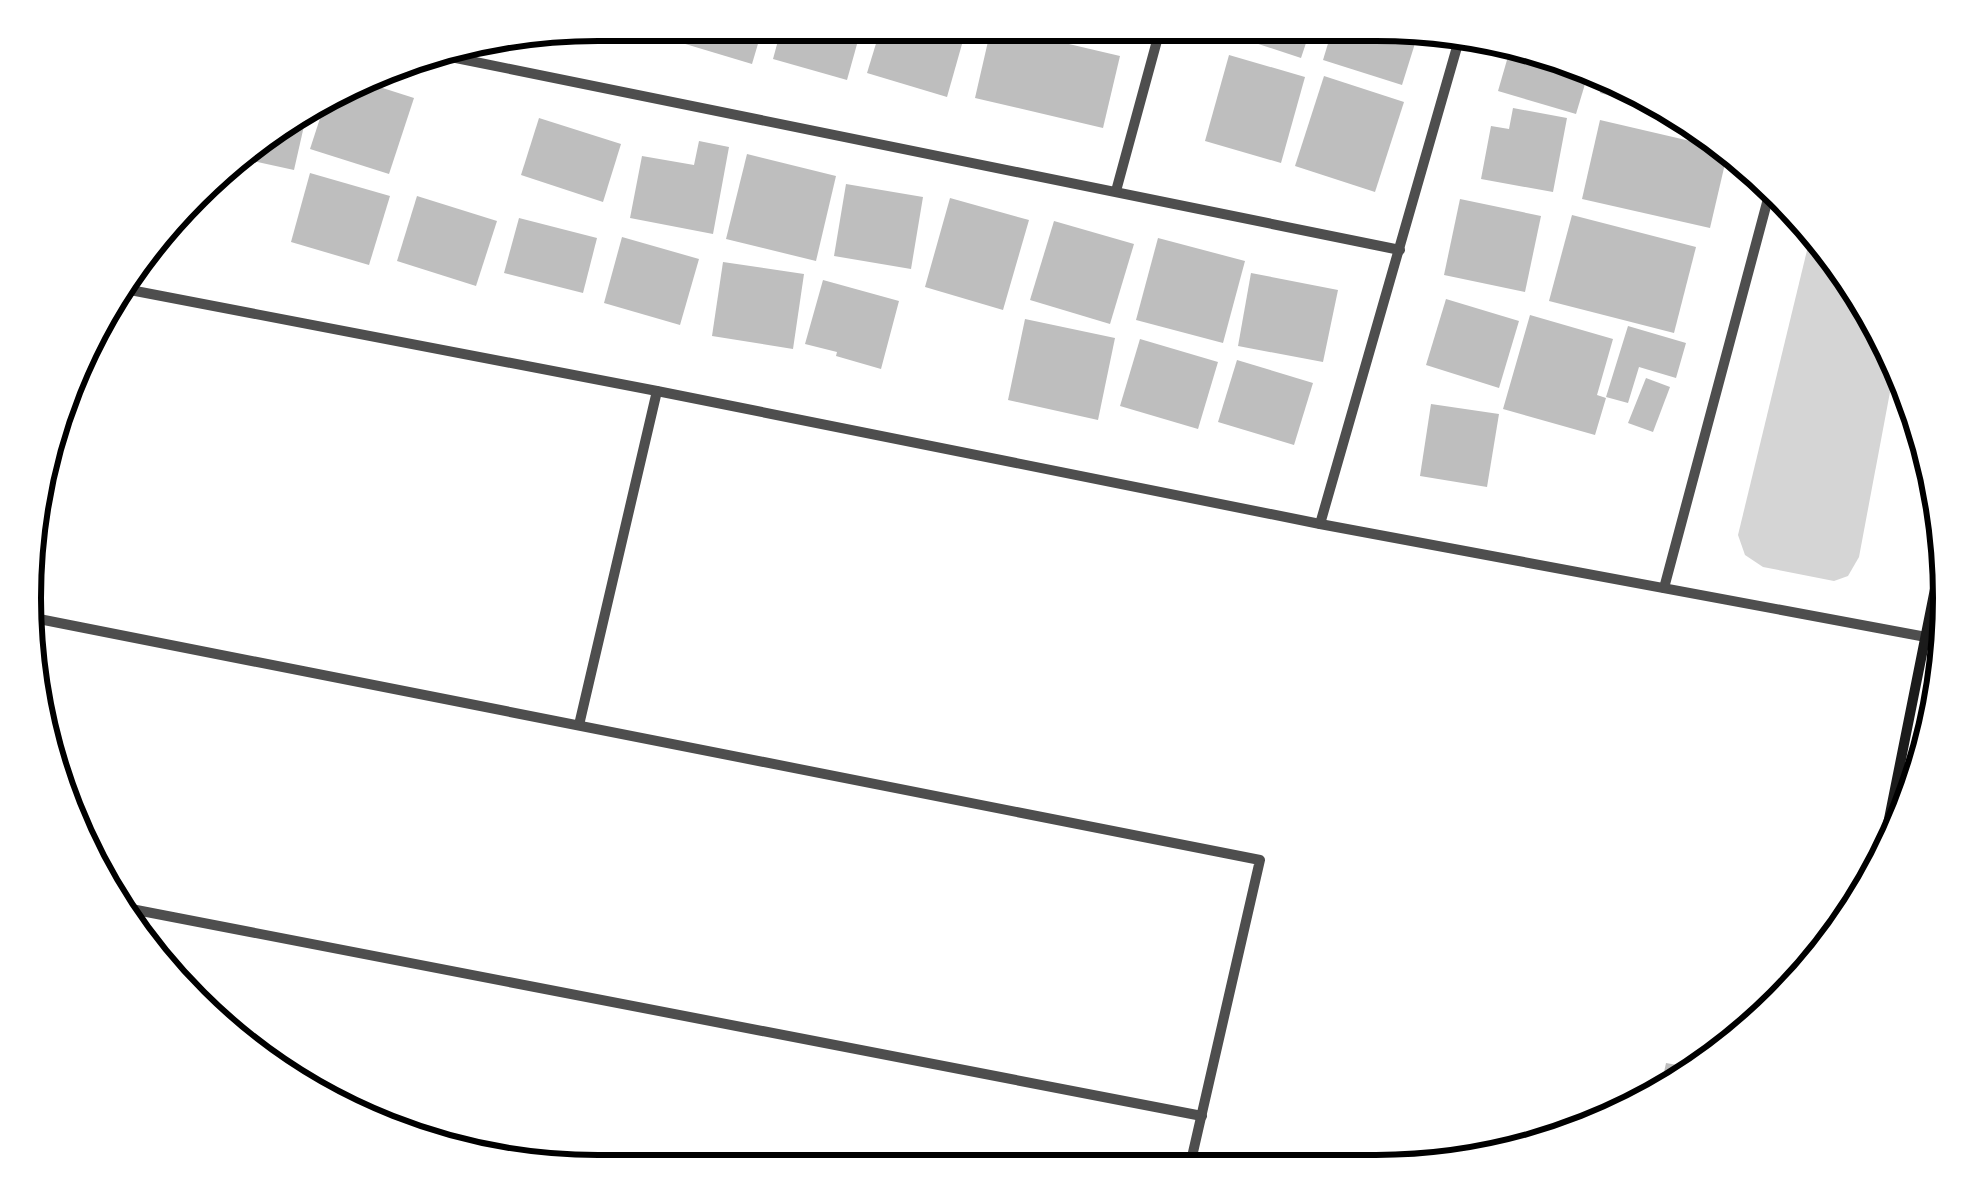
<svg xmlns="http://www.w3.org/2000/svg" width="1974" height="1196" font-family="Roboto,sans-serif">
  <rect width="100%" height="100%" fill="#fff"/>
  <polygon fill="#d5d5d5" points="1810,238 1866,315 1893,376 1859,557 1848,576 1834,581 1763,567 1745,555 1738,535"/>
  <g fill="#bebebe">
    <polygon points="673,37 760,37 752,64 672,40"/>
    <polygon points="779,37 859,37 847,80 773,59"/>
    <polygon points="878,37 964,37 947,97 867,73"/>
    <polygon points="989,37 1039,37 1120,56 1103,128 975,98"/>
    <polygon points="1237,37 1308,37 1301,58"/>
    <polygon points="1330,37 1417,37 1402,85 1323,60"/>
    <polygon points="1509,53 1588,74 1576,114 1498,91"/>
    <polygon points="1229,55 1305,77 1281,163 1205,141"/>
    <polygon points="1324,76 1404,102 1375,192 1295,166"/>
    <polygon points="1603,82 1643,105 1600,93"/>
    <polygon points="367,83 414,98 389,174 310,149 324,106 348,91"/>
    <polygon points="1513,108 1567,118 1553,192 1481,179 1491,126 1509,129"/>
    <polygon points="306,117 294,170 243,159 254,149"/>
    <polygon points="539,118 621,144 603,202 521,175"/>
    <polygon points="1600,120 1716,147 1727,155 1710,228 1582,199"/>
    <polygon points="699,141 729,147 713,234 630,218 642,156 694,165"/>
    <polygon points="747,154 836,176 816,261 726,239"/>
    <polygon points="310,173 390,196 369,265 291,242"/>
    <polygon points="846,184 923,197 911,269 834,256"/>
    <polygon points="417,196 497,221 476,286 397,261"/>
    <polygon points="950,198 1029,220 1003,310 925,287"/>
    <polygon points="1460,199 1541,216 1525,292 1444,275"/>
    <polygon points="1572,215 1696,247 1674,333 1549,301"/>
    <polygon points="519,218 597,238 583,293 504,273"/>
    <polygon points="1054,221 1134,244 1110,324 1030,300"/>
    <polygon points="622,237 699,259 680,325 604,303"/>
    <polygon points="1158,238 1245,261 1223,343 1136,320"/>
    <polygon points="723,262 804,274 793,349 712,336"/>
    <polygon points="1251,273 1338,290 1323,362 1238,346"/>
    <polygon points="823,280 899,301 881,369 836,356 837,352 805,344"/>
    <polygon points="1446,299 1519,321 1499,388 1426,365"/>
    <polygon points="1530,315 1613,339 1597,395 1606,398 1595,435 1503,409"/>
    <polygon points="1025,319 1115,338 1098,420 1008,400"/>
    <polygon points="1628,326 1686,343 1676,378 1639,367 1628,403 1606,397"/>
    <polygon points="1140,339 1218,362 1198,429 1120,406"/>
    <polygon points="1237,360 1313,383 1294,445 1218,422"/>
    <polygon points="1646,378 1670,387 1653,432 1628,423"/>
    <polygon points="1431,404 1499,414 1487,487 1420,476"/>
    <polygon points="1666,1063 1688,1067 1661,1086"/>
  </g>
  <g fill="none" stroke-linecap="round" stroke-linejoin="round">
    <g stroke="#4e4e4e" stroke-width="10">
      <polyline points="446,56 1400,250"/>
      <polyline points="1116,191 1158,37"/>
      <polyline points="125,289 657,391 1320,524 1926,637"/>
      <polyline points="1320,524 1459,40"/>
      <polyline points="1664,588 1769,195"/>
      <polyline points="34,618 1260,860 1191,1161"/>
      <polyline points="579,725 657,391"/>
      <polyline points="126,908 1202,1116"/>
    </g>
    <polyline stroke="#1b1b1b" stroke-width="10" points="1883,849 1938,574"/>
  </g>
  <path d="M0 0H1974V1196H0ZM598 41H1376A557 557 0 0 1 1933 598V598A557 557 0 0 1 1376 1155H598A557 557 0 0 1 41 598V598A557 557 0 0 1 598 41Z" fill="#fff" fill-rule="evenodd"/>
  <path fill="none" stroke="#000" stroke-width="6" d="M598 41H1376A557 557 0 0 1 1933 598V598A557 557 0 0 1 1376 1155H598A557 557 0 0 1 41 598V598A557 557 0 0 1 598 41Z"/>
</svg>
